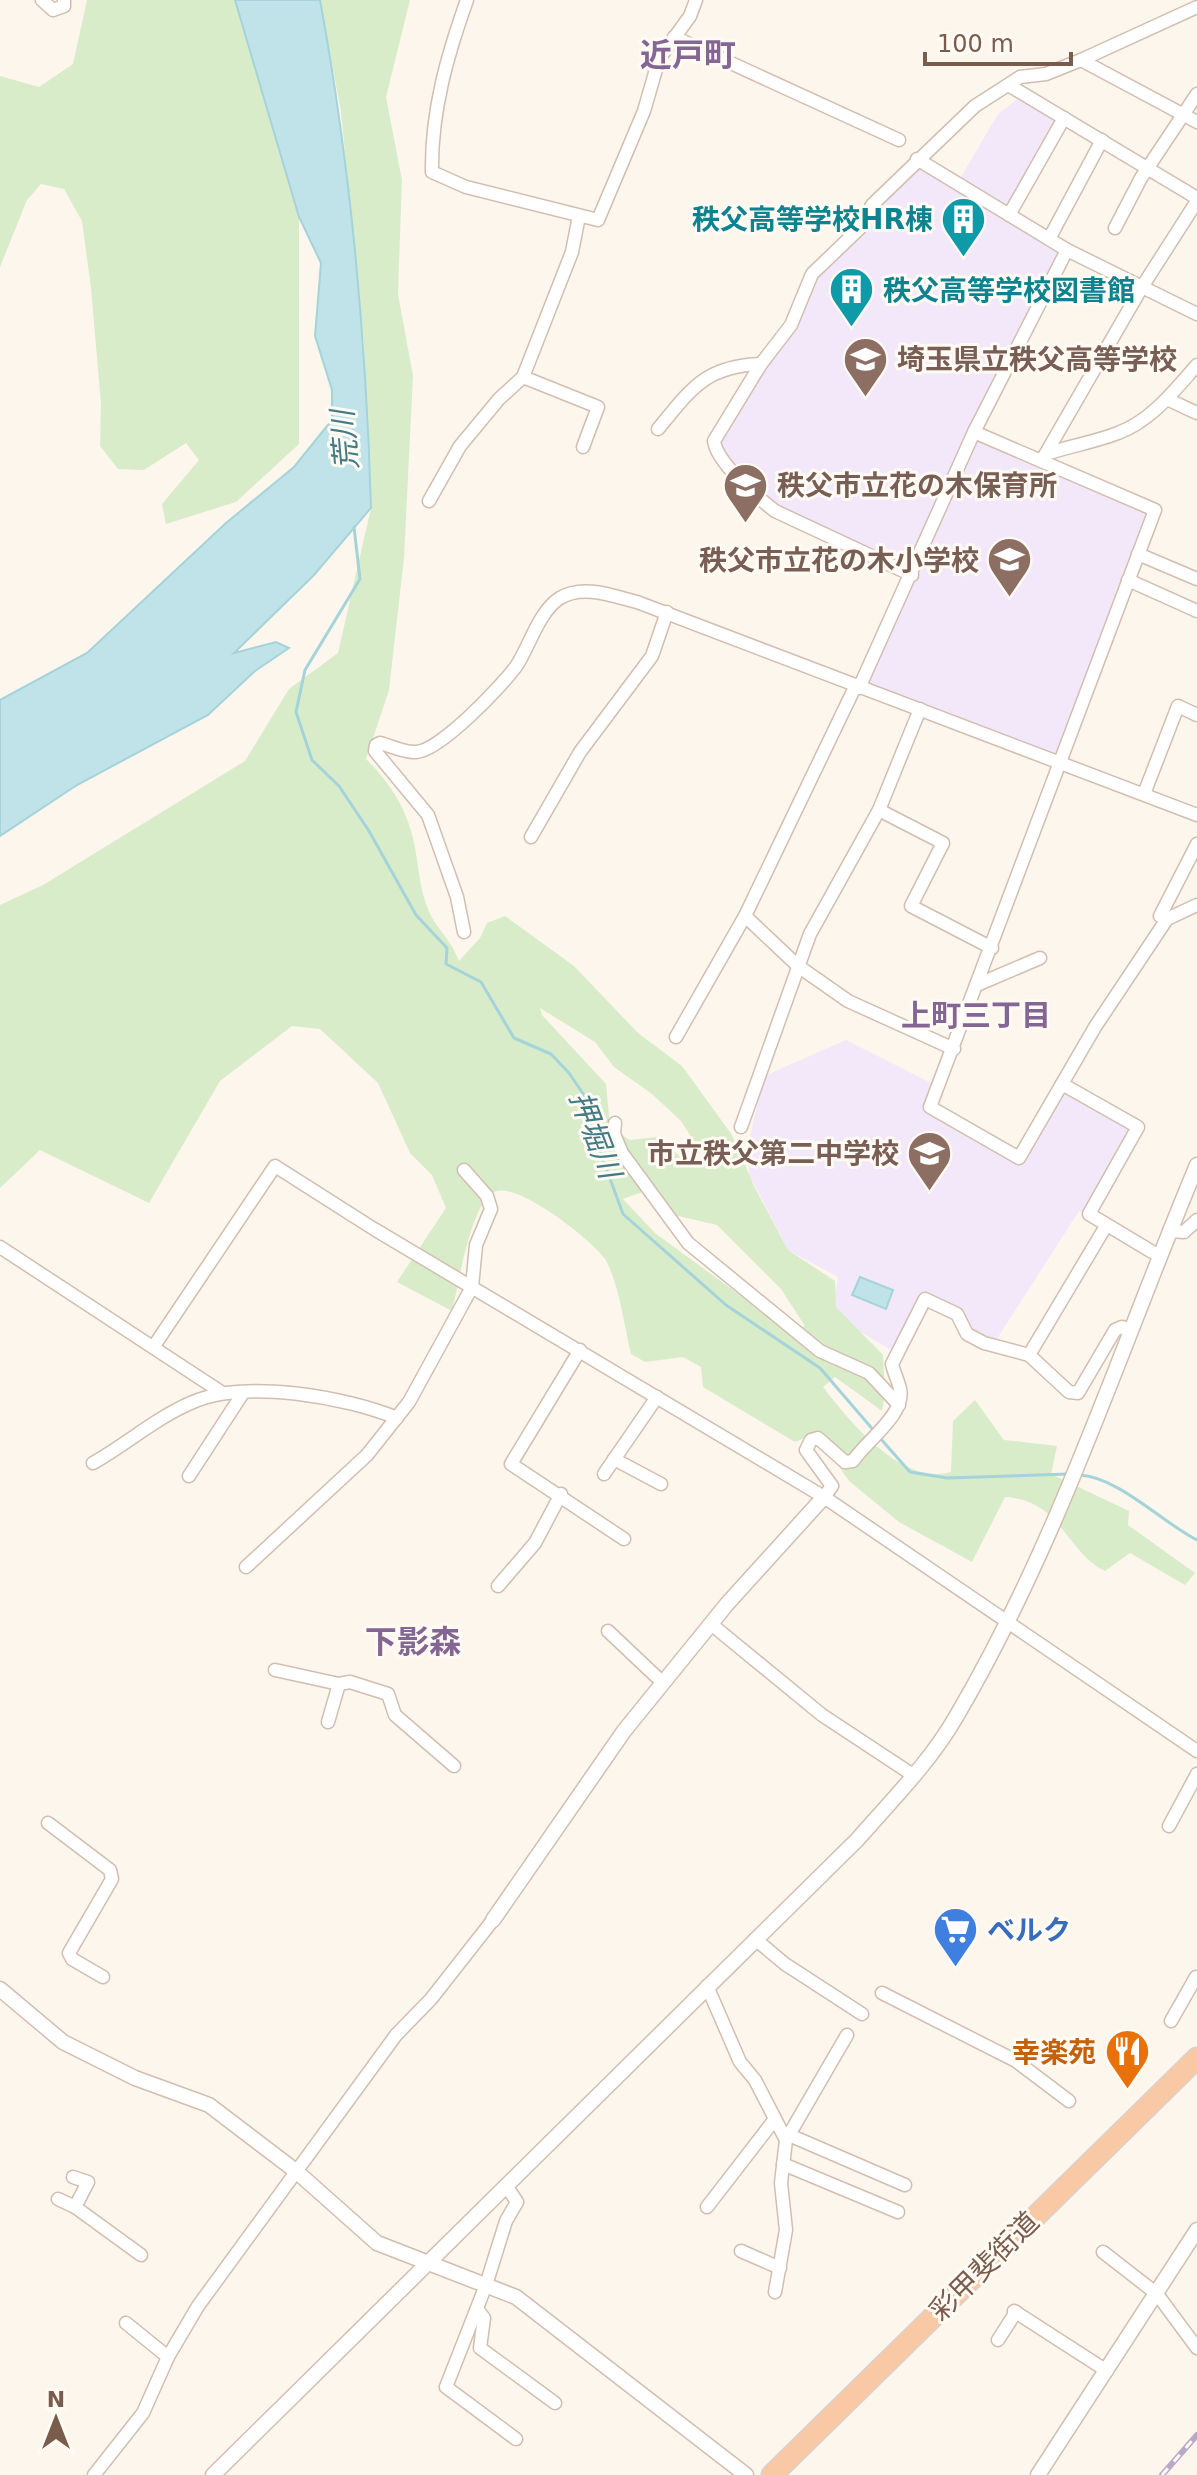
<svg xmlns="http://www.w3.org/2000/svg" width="1197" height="2475" font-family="'DejaVu Sans','Noto Sans JP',sans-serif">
  <rect width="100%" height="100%" fill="#fdf6ec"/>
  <g fill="#f3e8fa">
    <polygon points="1020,97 1062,122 1013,215 958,182 998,114"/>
    <polygon points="917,159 1067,250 974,432 1155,510 1058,762 859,688 910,574 775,511 715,452 761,364 791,325 812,274"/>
    <polygon points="846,1040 939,1087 931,1107 1019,1158 1062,1084 1138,1127 1089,1214 1079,1211 993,1345 984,1343 957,1314 925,1299 896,1353 832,1315 838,1277 788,1250 749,1174 748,1145 764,1076"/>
  </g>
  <g fill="#d8ecc9" fill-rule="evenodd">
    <polygon points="87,0 235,0 299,217 299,444 236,502 166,524 162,504 199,460 186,443 144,470 118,469 100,446 101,404 91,288 82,221 64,189 41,184 27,200 0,267 0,76 39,87 73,64"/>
    <path d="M 320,0 L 410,0 L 386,97 L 402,180 L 398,294 L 413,376 L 404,558 L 389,690 L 366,759 C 387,780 403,802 411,831 C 419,857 417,882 428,909 C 435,928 450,937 459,961 L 480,938 L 487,923 L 505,916 L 574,966 L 638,1033 L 682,1066 L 732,1135 L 755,1188 L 788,1250 L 835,1281 L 836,1307 L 883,1355 L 885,1393 L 882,1411 L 835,1377 L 823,1387 C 850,1422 902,1486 951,1472 L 953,1421 L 975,1400 L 1004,1440 L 1057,1446 L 1051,1474 L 1129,1511 L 1128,1525 L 1195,1573 L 1185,1585 L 1130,1553 L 1105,1571 C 1066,1552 1061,1500 1005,1497 L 972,1562 L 899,1522 L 849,1481 L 816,1433 L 795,1442 L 703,1387 L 701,1367 L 683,1357 L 645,1362 L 631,1354 C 625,1328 618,1280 605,1259 C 593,1241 516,1180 494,1192 C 470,1205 459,1284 452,1311 L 397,1282 L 446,1208 L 432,1175 L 410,1153 L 378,1083 L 320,1029 L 292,1026 L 220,1081 L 149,1203 L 40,1150 L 0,1188 L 0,905 L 43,885 L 245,761 L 289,689 L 338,653 L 371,508 L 364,343 L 341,112 ZM 540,1008 L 595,1042 L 614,1067 L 652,1094 L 681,1121 L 705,1158 L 691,1165 L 657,1137 L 630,1140 L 610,1127 L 606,1084 L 542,1015 ZM 656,1187 L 674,1215 L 717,1225 L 781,1289 L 805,1326 L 789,1331 L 655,1233 L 623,1199 Z"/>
  </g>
  <g fill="#bfe3e8" stroke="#a5d3da" stroke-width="2">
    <path d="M 235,0 L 320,0 C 351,168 366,337 371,508 L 314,575 L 234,653 L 276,642 L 289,648 L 255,671 L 208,715 L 77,785 L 0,836 L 0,700 L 87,653 L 226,523 L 294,467 L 332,420 L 332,390 L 315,336 L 321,263 L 299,217 Z"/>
    <polygon points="860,1277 893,1290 886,1309 852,1295"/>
  </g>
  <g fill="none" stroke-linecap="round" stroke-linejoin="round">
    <g stroke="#a5d3da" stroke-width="3">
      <polyline points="354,527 360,579 305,670 296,712 312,760 339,786 369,831 416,915 447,948 446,964 481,982 514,1038 551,1054 569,1073 584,1095 591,1127 623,1214 726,1305 820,1368 875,1432"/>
      <polyline points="880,1438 910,1472 947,1478 1068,1474"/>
      <path d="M 1080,1475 C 1118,1477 1163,1523 1197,1540"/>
    </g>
    <defs>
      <g id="minor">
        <polyline points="42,0 53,10 64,6 64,0"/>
        <path d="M 467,0 C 447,56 431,112 432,172 L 466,187 L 598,220 L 644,111 L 659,59 L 690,16 L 696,0"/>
        <polyline points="674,37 899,140"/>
        <polyline points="1081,60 1197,122"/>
        <polyline points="1010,86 1197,198"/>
        <polyline points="917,159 1067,250 1197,314"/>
        <polyline points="1009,215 1064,118"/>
        <polyline points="1115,228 1141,178 1197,94"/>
        <polyline points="1049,239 1102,140"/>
        <polyline points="523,377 598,407 583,447"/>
        <polyline points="1167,399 1197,413"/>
        <path d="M 658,429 C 691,389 705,366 761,364"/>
        <polyline points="974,432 1155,510 930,1107 1019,1158 1095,1027 1167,919 1160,916 1197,844"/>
        <path d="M 1046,454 C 1070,446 1095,442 1118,433 C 1151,421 1174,391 1197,365"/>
        <polyline points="1042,460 1142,287 1197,201"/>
        <polyline points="429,501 460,446 499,399 523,377 572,252 579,216"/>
        <polyline points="1138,554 1197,579"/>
        <path d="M 912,575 L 775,511 C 757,497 717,463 714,441 L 761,364 L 791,325 L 812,274 L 860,228 L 872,205 L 975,106 L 1020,77 L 1046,74 L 1081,60 L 1197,7"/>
        <polyline points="1128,580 1197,611"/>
        <polyline points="859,688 974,432 1067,250"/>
        <polyline points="1144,794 1178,706 1197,715"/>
        <polyline points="879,810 943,843 911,906 992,948"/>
        <polyline points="531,837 580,752 652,656 667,612"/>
        <polyline points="745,916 798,966 848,1001 954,1049"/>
        <polyline points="1167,919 1197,905"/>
        <path d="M 464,932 L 457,897 L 428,815 L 375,751 L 376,745 L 380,743 C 391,746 405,753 416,752 C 440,751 503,685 517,665 C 530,645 539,611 560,598 C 583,584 613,596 637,602 L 1197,815"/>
        <polyline points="979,984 1040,958"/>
        <polyline points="676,1037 745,916 856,685"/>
        <polyline points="1062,1084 1138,1127 1089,1214 1159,1256"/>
        <polyline points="615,1123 614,1134 622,1153 688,1243 820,1351 869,1373 899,1405"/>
        <polyline points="741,1127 810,934 879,810 920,709"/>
        <polyline points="1169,1231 1184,1232 1197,1220"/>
        <polyline points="0,1247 221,1392"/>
        <polyline points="154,1346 275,1166 374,1229 824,1497 1197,1751"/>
        <polyline points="580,1350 511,1464 624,1539"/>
        <polyline points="1029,1355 1106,1226"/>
        <polyline points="614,1459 661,1484"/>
        <path d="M 93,1463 C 127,1444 157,1417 193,1402 C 245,1379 346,1397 397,1418"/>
        <polyline points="604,1474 657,1397"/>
        <polyline points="189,1476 243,1393"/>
        <path d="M 824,1497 L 832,1486 L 806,1450 L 811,1440 L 818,1438 L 845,1462 L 853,1461 C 866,1441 906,1414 900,1389 C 898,1380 894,1373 892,1364 L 925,1299 L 957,1314 L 967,1334 L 984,1343 L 1029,1355 L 1069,1392 L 1078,1393 L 1115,1330 L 1122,1327 L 1129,1329"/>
        <polyline points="246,1567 367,1455 409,1402 472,1287 476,1245 491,1209 487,1196 464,1170"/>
        <polyline points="498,1586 535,1543 561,1494"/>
        <polyline points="711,1624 822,1715 913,1775"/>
        <polyline points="608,1631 663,1683"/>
        <polyline points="275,1670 339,1684 350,1682 388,1694 395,1715 454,1766"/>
        <polyline points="328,1722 339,1684"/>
        <polyline points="48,1823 110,1870 112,1879 69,1953 72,1959 103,1977"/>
        <polyline points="1169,1826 1197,1774"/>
        <polyline points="755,1939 785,1964 862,2014"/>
        <polyline points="707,1986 740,2062 755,2080 786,2140"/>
        <polyline points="882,1993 1016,2061 1069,2101"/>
        <polyline points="1171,2021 1196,1977"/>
        <polyline points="789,2135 905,2185"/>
        <polyline points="783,2164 898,2212"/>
        <polyline points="73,2177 88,2182 75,2207"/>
        <polyline points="507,2187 517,2202 506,2221 486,2285 446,2387 516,2439"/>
        <polyline points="58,2199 75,2207 141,2255"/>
        <polyline points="707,2207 775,2119"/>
        <polyline points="741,2251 780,2268"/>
        <polyline points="1103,2252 1157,2294 1197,2348"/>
        <polyline points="775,2292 786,2230 781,2183 786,2140 847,2035"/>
        <polyline points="477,2309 484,2318 480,2348 555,2403"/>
        <polyline points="1014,2311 1107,2371"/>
        <polyline points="126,2323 168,2357"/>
        <polyline points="998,2340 1016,2312"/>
        <polyline points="94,2475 143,2413 168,2357 198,2306 396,2035 431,1999 493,1920"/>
      </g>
      <g id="tertiary">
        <polyline points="493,1920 624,1731 727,1604 824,1497"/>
        <polyline points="0,1989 63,2042 135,2078 209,2105 297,2172 377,2243 516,2297 746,2475"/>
        <path d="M 213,2475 L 857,1840 C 892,1800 930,1762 956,1717 C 1058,1544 1120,1349 1197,1165"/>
        <polyline points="1038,2475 1197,2230"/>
      </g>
      <polyline id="trunk" points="772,2475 1197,2058"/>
    </defs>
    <use href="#minor" stroke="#d1beb0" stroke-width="15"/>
    <use href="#tertiary" stroke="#d1beb0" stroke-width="17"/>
    <use href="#trunk" stroke="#dad1cd" stroke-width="23"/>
    <use href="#minor" stroke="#fff" stroke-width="12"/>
    <use href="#tertiary" stroke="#fff" stroke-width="14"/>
    <use href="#trunk" stroke="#f9c8a4" stroke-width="20"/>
    <defs>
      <polyline id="rail" points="1162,2475 1197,2435"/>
    </defs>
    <use href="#rail" stroke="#b9a8c9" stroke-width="6"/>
    <use href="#rail" stroke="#fffaf3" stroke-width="3" stroke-dasharray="9" stroke-linecap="butt"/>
  </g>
  <defs>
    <symbol id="building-pin" viewBox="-11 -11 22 30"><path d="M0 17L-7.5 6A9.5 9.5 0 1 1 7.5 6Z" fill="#0f9aa8" stroke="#fffaf3"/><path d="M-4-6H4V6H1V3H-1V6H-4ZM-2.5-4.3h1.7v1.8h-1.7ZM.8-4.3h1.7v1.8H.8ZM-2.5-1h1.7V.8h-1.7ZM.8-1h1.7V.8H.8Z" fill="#fff"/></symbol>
    <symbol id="school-pin" viewBox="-11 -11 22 30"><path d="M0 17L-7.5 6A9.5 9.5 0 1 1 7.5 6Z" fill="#8d6e63" stroke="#fffaf3"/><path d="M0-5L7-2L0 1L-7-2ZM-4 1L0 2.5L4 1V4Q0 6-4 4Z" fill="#fff"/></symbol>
    <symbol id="supermarket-pin" viewBox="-11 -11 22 30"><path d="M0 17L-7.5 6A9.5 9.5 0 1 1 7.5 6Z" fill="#3f7fe0" stroke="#fffaf3"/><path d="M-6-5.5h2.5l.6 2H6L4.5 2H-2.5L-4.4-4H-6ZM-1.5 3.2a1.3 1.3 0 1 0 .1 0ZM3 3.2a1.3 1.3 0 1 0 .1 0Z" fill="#fff"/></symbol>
    <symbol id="restaurant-pin" viewBox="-11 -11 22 30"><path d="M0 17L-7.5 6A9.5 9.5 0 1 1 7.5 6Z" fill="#e8710a" stroke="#fffaf3"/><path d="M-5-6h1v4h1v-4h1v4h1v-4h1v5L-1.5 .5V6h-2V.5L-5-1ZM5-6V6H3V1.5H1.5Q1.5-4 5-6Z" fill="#fff"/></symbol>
  </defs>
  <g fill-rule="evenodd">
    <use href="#building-pin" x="938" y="194" width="51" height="69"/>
    <use href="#building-pin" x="826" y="264" width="51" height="69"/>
    <use href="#school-pin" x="840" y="334" width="51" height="69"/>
    <use href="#school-pin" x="720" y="460" width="51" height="69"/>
    <use href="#school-pin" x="984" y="534" width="51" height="69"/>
    <use href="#school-pin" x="904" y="1128" width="51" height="69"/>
    <use href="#supermarket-pin" x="930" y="1904" width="51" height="69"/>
    <use href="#restaurant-pin" x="1102" y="2026" width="51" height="69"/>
  </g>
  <g text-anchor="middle" stroke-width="6" stroke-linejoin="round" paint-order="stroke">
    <g font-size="28" font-weight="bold" fill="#0d838f" stroke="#fffaf3" text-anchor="end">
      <text x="933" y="229">秩父高等学校HR棟</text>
      <text x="883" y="300" text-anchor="start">秩父高等学校図書館</text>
    </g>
    <g font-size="28" font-weight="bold" fill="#785e54" stroke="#fffaf3" text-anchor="start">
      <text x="897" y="369">埼玉県立秩父高等学校</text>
      <text x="777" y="495">秩父市立花の木保育所</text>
      <text x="979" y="570" text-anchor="end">秩父市立花の木小学校</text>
      <text x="899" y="1163" text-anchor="end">市立秩父第二中学校</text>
    </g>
    <g font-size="28" font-weight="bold" fill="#366cbe" stroke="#fffaf3" text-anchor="start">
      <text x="987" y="1940">ベルク</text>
    </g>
    <g font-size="28" font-weight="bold" fill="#c56008" stroke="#fffaf3" text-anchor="end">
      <text x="1096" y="2062">幸楽苑</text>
    </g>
    <g font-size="28" fill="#7a5c4d" stroke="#fffaf3">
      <text transform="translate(984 2266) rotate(-45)" y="10">彩甲斐街道</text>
    </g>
    <g font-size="30" font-style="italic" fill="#437c86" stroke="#fffaf3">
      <text transform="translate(345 440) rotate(-95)" y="10">荒川</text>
      <text transform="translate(595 1135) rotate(69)" y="10">押堀川</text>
    </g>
    <g font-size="30" font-weight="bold" fill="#846695" stroke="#fffaf3">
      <text x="976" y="1026">上町三丁目</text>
    </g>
    <g font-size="32" font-weight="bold" fill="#846695" stroke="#fffaf3">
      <text x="688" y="66">近戸町</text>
      <text x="413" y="1653">下影森</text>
    </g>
  </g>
  <g transform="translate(56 2419)" stroke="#fffaf3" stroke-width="6" paint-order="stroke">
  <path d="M0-6L14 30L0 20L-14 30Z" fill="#7a5c4d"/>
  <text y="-12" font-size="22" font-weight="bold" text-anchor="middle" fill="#7a5c4d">N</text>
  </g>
  <path d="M925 52v12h146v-12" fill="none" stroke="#7a5c4d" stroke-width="4"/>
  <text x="937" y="52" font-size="24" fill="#7a5c4d" stroke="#fffaf3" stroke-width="6" paint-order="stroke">100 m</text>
</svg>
